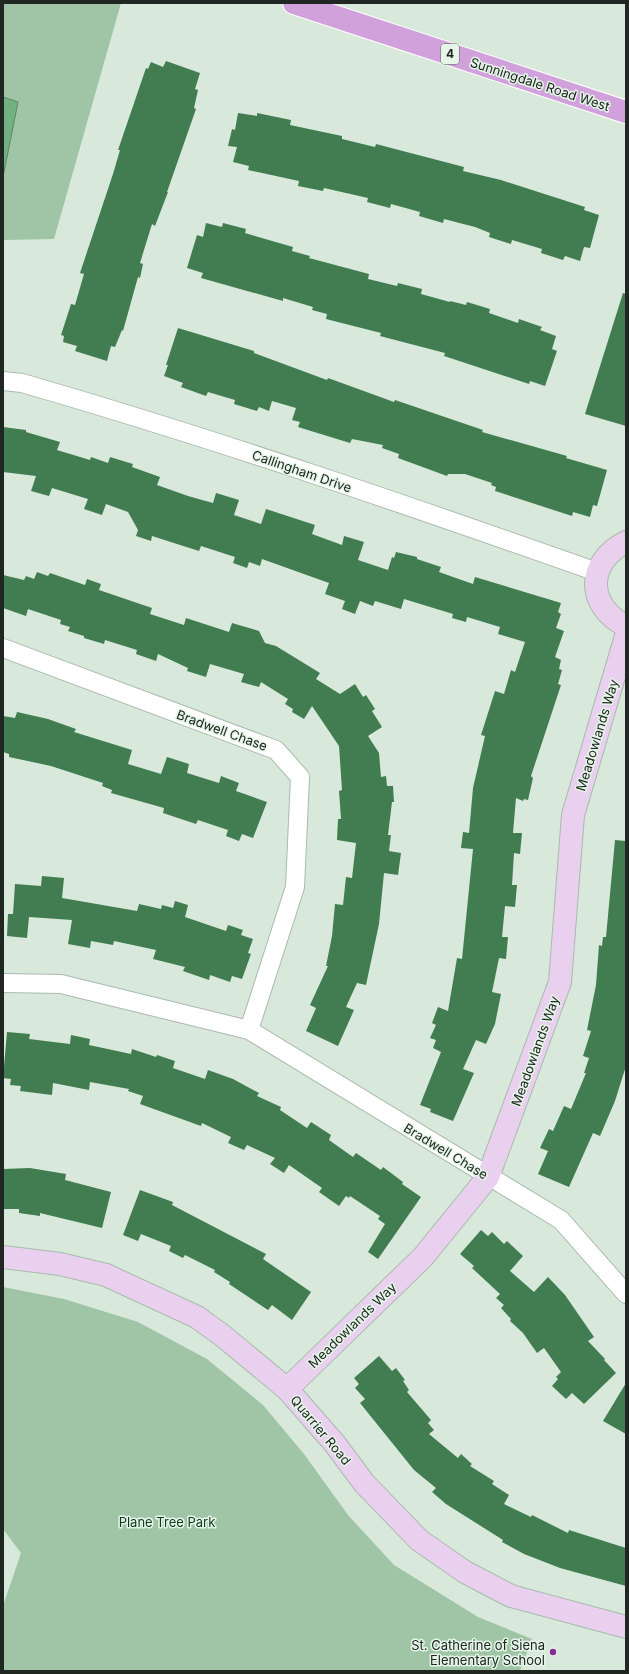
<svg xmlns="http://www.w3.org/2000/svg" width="629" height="1674" font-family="Inter,sans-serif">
  <rect width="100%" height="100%" fill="#d8e9db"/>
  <g fill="#9fc4a6">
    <polygon points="3,3 121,3 54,239 3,240"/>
    <polygon points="3,1287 64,1299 138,1322 207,1359 263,1405 304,1454 348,1515 394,1565 478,1617 532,1639 520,1671 3,1671 3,1606 21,1553 3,1529"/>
  </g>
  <polygon fill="#74b182" stroke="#5b8765" points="3,97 18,102 3,177"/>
  <g fill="#417d51">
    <polygon points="166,61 200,73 195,89 198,90 194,108 196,109 167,192 168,192 155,226 152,224 140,263 143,264 140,278 138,277 123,331 122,330 115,347 111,346 107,361 75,351 77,346 63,342 64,336 61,335 71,304 75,305 84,274 80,273 113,174 120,150 118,150 146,68 148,69 151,62 163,67"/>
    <polygon points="238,113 257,116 257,113 291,120 290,125 342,136 342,139 375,147 376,144 464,167 463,171 501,180 585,207 584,210 599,215 590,248 584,247 580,261 565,256 563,260 541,253 542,249 512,240 511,244 489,237 490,233 475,227 444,219 443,223 419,216 420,212 391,204 390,208 367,202 368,198 324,188 323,191 298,186 299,181 248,170 249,166 233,162 237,147 228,146 232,129 235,130"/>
    <polygon points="206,223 222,227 223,223 246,229 245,233 293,247 292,251 310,256 309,258 369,274 368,279 397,286 398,283 422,289 421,294 450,302 450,301 466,305 467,302 490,309 489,313 518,323 519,319 542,327 540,330 556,336 552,349 557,351 545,386 530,381 529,384 444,356 445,353 380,336 381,333 326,319 327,314 312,310 313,307 283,298 283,301 201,278 203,273 187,268 197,235 203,237"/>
    <polygon points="623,293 626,294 626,426 585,414"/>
    <polygon points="178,328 254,351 254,353 327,380 328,378 394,402 395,400 483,430 482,432 567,456 566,458 607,470 597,506 593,505 590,517 573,512 572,516 495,491 496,487 491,485 492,483 465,474 448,474 447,476 398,458 399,454 382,448 383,445 352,439 350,443 298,427 300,422 292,420 296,408 272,401 269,411 259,407 257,411 234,404 235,400 208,392 206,396 181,387 183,383 164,376 168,365 166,365"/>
    <polygon points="3,427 26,430 26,432 60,442 57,450 90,460 91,457 108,463 110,457 133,464 132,467 160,477 157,485 188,496 213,503 216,493 239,500 234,515 261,524 266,509 315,525 312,534 342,545 344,536 364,542 358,560 388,570 392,557 394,558 396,552 417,557 417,559 441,567 439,572 473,584 475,577 561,603 558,612 561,614 556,628 564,631 555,657 561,660 559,669 562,670 558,684 561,685 531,776 533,778 528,800 524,799 523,801 516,798 513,833 522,833 520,854 514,853 512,885 517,885 515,907 505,906 502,937 508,937 506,959 499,958 492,992 501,994 495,1024 486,1044 476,1040 463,1069 474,1073 453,1121 430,1112 431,1109 420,1105 441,1052 433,1048 436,1040 430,1038 436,1025 432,1023 438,1007 448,1011 457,958 462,959 473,849 461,848 463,832 469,833 473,788 485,736 481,735 495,691 504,694 511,670 515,672 525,642 498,634 500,627 467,617 466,622 452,618 453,614 404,599 401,609 375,601 373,606 360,601 355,614 342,609 345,601 325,594 329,583 262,559 260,566 249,562 247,568 233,563 235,557 201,546 199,551 152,536 151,541 136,536 138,530 128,512 106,504 102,515 84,509 88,499 52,488 49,496 31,491 36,476 3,472"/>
    <polygon points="37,572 48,576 50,573 85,585 87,579 101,584 99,590 152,608 150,614 184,625 186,618 229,632 232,623 259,631 265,643 276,646 320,673 316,679 340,694 355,684 363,697 366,695 375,709 372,711 382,727 368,736 379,753 381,777 386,776 387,786 393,786 394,802 392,802 388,835 391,835 389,851 401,853 398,875 384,873 379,924 366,985 357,983 346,1007 354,1010 338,1046 306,1031 316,1008 310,1005 328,966 326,966 332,936 335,904 343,905 346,877 352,878 356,843 337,840 338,819 341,819 339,791 342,790 339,746 312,706 304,719 292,712 293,709 285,704 288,699 261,682 259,687 241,682 244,674 210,664 206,677 187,671 188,668 158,654 156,661 136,654 137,650 105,640 104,644 84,638 84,636 68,631 70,627 60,624 61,620 28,609 26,616 3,608 3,575 24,580 26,576 34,579"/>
    <polygon points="17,712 48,719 76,729 74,732 132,750 128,764 161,774 167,757 189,764 187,773 219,783 221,776 239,783 236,791 267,802 253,838 242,834 239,841 226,836 228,830 198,820 196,824 163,813 164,808 111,793 112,790 102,786 103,783 51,766 9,757 9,754 3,752 3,716 15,718"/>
    <polygon points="615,840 626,841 626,1066 615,1101 600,1136 593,1133 569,1187 538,1174 548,1151 540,1148 549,1129 553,1131 564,1106 571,1109 586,1073 584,1073 589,1058 583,1056 591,1031 587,1030 596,985 599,945 602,946 603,937 606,937"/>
    <polygon points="42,876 64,878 62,898 137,911 139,904 161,909 162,905 173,908 175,901 188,905 185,917 226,931 228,925 243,930 241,935 253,939 248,953 251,954 242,979 232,976 230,982 210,975 209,980 183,971 185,967 153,959 156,950 114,941 113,945 91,941 90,948 68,944 72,920 29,917 27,938 7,936 8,914 13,914 15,884 41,886"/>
    <polygon points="7,1032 30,1034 29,1039 70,1044 71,1035 90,1039 89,1045 131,1054 132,1049 156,1057 157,1055 175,1061 173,1068 205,1079 208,1070 233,1079 259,1093 257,1096 281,1107 280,1110 307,1128 311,1122 331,1135 329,1140 353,1157 356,1153 381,1170 383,1167 403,1182 402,1184 421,1197 378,1259 368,1252 385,1224 378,1219 380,1216 350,1196 349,1198 346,1196 339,1206 319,1192 322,1188 289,1165 284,1173 270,1164 275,1158 247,1145 244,1150 228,1143 231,1137 202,1123 201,1126 140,1104 143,1096 128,1091 129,1089 90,1082 89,1090 53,1083 52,1095 20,1091 21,1086 10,1085 11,1079 3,1078"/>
    <polygon points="30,1168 66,1174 65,1180 111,1192 102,1228 40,1213 40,1216 19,1213 19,1209 3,1209 3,1169"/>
    <polygon points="140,1190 173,1202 172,1205 266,1254 263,1259 311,1292 292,1320 272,1305 268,1310 229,1284 230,1282 214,1272 215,1270 185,1255 183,1258 169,1251 171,1246 141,1234 138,1241 123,1235"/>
    <polygon points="481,1230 488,1236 492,1232 504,1244 507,1241 523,1256 510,1271 534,1292 548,1277 565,1295 594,1337 588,1341 605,1359 604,1360 616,1373 584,1404 572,1393 566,1399 552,1386 558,1379 556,1377 561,1372 544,1348 537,1353 523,1333 510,1321 511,1319 501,1308 504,1305 496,1298 500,1294 472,1268 474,1266 460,1254"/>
    <polygon points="379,1356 392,1371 396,1368 405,1380 403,1381 409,1390 407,1392 431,1420 428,1423 434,1430 429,1434 458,1458 461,1454 472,1464 470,1466 494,1481 492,1484 509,1495 504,1504 531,1517 532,1515 568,1533 569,1530 626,1548 626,1586 560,1568 524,1554 502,1542 503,1540 446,1504 432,1492 436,1488 414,1470 360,1403 365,1399 355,1388 359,1384 354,1378"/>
    <polygon points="626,1383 626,1434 603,1421"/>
  </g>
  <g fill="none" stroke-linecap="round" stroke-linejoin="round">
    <defs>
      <g id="street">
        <path d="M 3,381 L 22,383 C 216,439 407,505 597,572"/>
        <polyline points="3,648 276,750 300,777 295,887 249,1030"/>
        <polyline points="3,983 61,984 249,1030 561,1220 626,1294"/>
      </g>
      <g id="secondary">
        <path d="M 626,542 C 586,562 586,606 626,626"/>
        <polyline points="3,1257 60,1264 106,1275 197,1317 223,1336 287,1389 335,1444 364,1483 419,1540 465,1572 511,1596 626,1627"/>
        <polyline points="287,1389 423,1257 488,1177 560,982 573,815 626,636"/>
      </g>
      <polyline id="primary" points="294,3 626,112"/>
    </defs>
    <use href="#street" stroke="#aabaad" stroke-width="20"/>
    <use href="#secondary" stroke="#aabaad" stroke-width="24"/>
    <use href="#primary" stroke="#fff" stroke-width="24"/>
    <use href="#street" stroke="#fff" stroke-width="18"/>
    <use href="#secondary" stroke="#e8d0ee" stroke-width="22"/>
    <use href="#primary" stroke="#d1a1dc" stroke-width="22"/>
  </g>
  <circle fill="#842b97" stroke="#e5f6e8" stroke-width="1.5" cx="553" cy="1652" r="4"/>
  <g text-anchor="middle" stroke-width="3" stroke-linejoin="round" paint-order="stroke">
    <rect fill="#e5f6e8" stroke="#5b645d" stroke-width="1" x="441" y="44" width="18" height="20" rx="3"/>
    <g font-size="12" font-weight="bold" fill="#202621">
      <text x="450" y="58">4</text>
    </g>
    <g font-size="13" fill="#202621" stroke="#e5f6e8">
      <text transform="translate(540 84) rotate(18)" y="5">Sunningdale Road West</text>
      <text transform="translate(302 471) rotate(19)" y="5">Callingham Drive</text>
      <text transform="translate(222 730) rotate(20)" y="5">Bradwell Chase</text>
      <text transform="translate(597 735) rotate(-73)" y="5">Meadowlands Way</text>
      <text transform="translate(535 1051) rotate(-70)" y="5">Meadowlands Way</text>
      <text transform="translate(446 1151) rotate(31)" y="5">Bradwell Chase</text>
      <text transform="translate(352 1325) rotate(-44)" y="5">Meadowlands Way</text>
      <text transform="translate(321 1430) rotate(50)" y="5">Quarrier Road</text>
    </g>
    <g font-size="13" fill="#0c3b1c" stroke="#e5f6e8">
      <text x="167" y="1527">Plane Tree Park</text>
    </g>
    <g font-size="13" fill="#202621" stroke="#e5f6e8" text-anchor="end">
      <text x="545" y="1650">St. Catherine of Siena<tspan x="545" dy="15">Elementary School</tspan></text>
    </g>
  </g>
  <rect width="629" height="1674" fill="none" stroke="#202621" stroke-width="8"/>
</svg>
